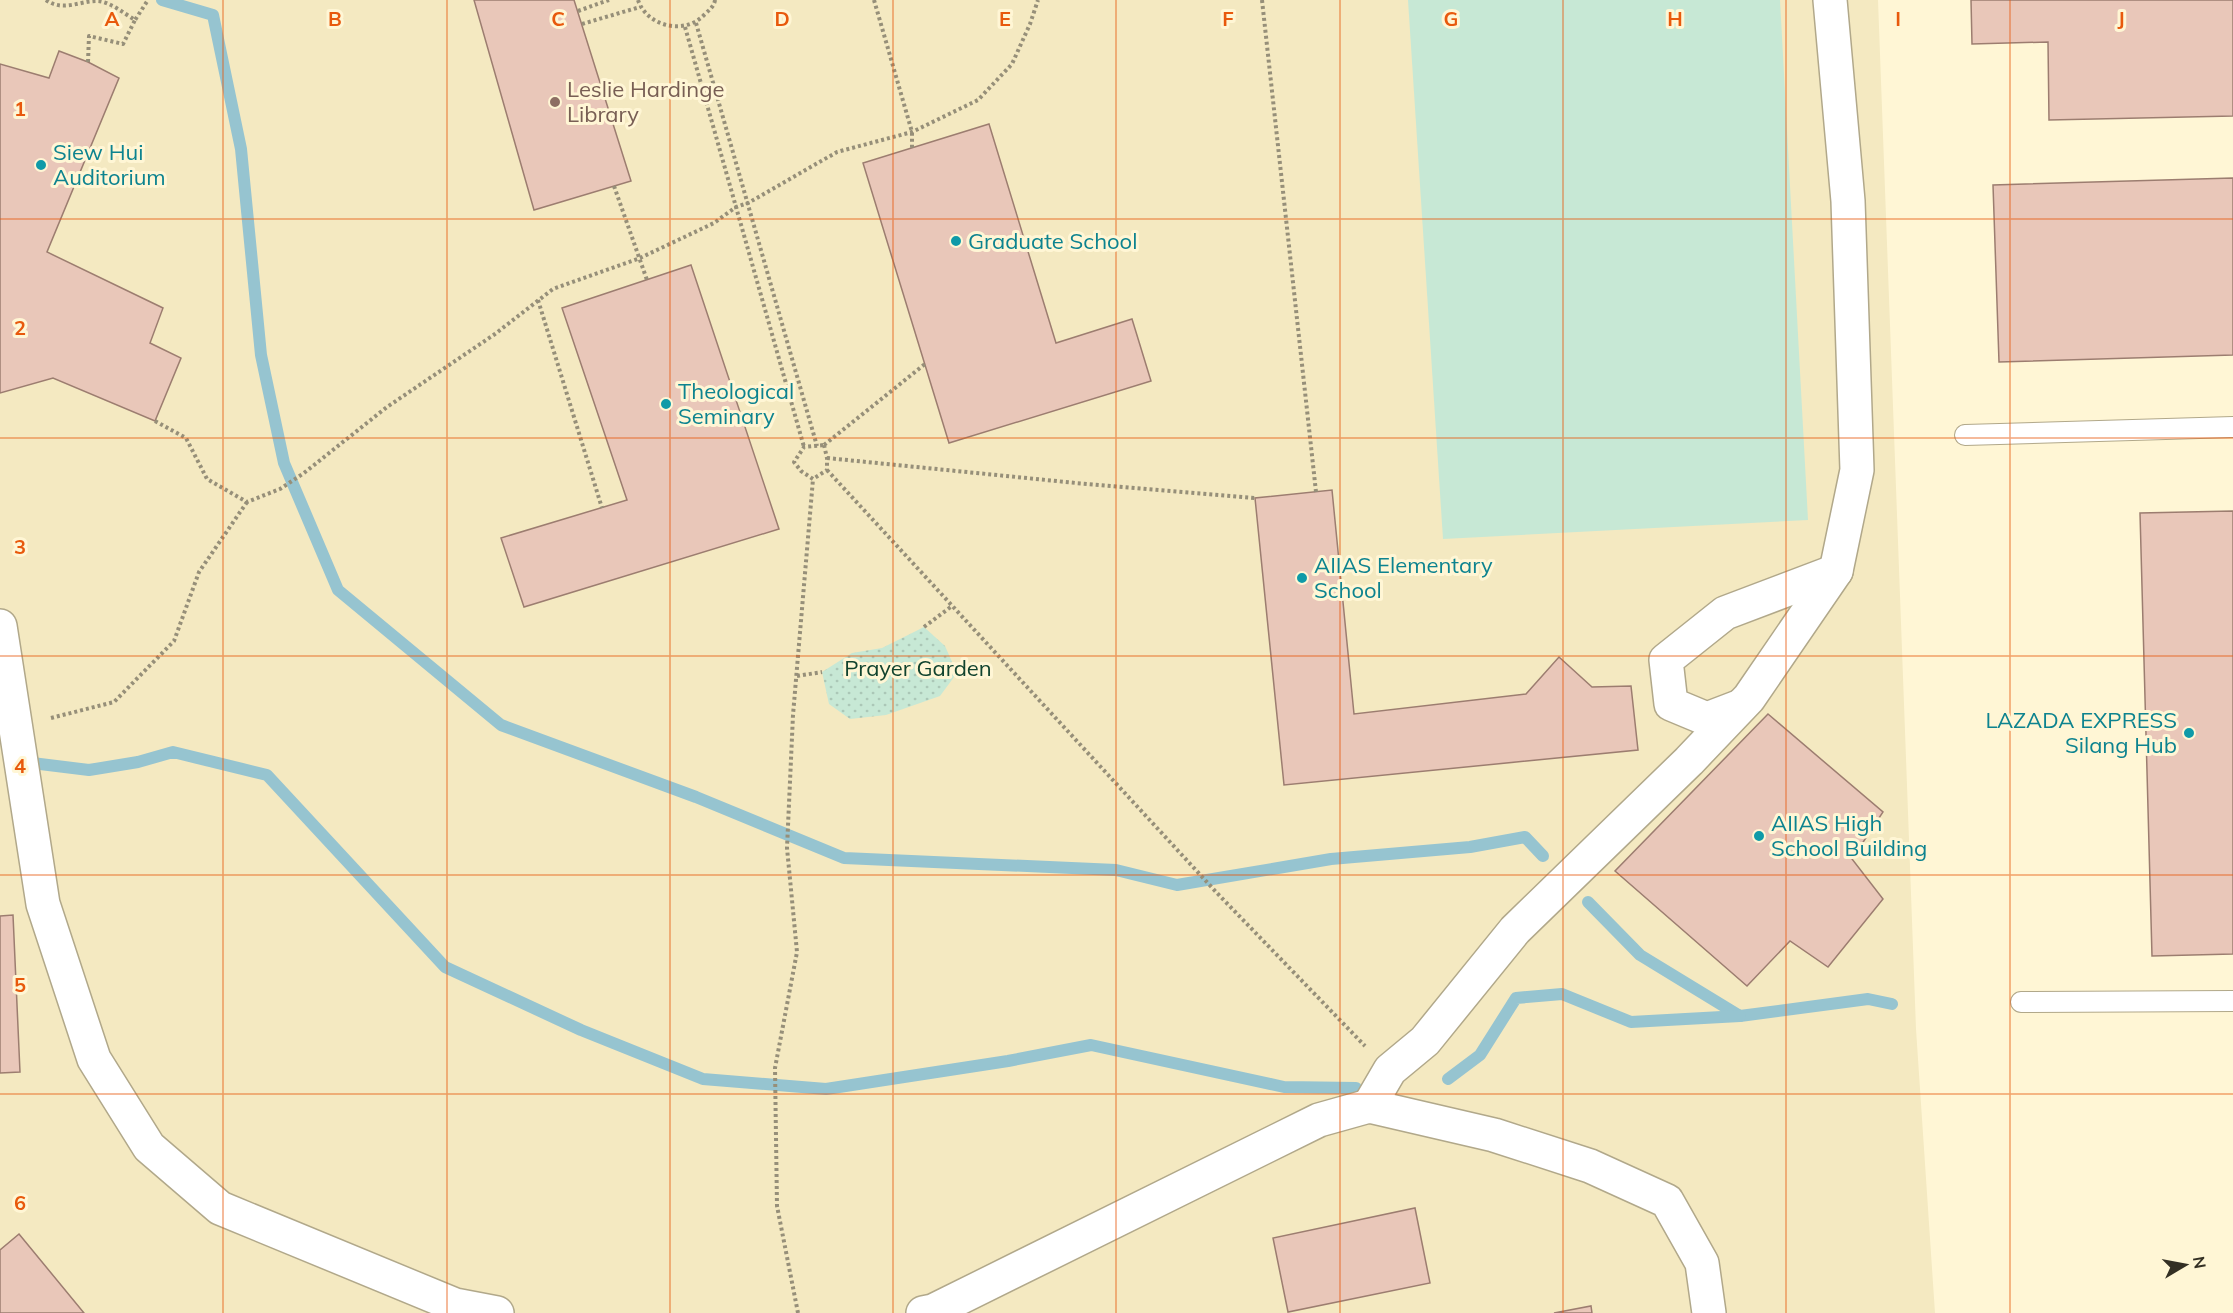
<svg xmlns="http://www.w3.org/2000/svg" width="2233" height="1313" font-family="Mulish,sans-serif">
  <defs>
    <pattern id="green-dots" width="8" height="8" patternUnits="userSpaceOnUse" patternTransform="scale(1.5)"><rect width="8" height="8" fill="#c7e8d5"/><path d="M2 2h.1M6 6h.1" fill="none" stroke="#abc7b7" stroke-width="1.8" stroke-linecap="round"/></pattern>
  </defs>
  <rect width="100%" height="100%" fill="#fff6d5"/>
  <polygon fill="#f4e9c1" points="0,0 1878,0 1916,1029 1935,1313 0,1313"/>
  <polygon fill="url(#green-dots)" points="924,627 945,646 957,673 940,696 886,715 850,719 829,704 822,672 852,653 882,648"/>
  <polygon fill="#c7e8d5" points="1408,0 1780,0 1808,520 1443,539"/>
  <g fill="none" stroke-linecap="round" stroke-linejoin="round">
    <g stroke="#96c4d0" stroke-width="12">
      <polyline points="162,0 213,15 241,149 261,355 284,463 338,590 501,725 696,797 844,858 1116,870 1177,885 1331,859 1470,847 1525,837 1543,856"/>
      <polyline points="24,762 89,770 138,762 173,752 267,775 445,967 581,1030 703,1079 826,1089 1008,1061 1091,1045 1284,1087 1356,1088"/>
      <polyline points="1588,902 1640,955 1740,1016 1868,999 1892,1004"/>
      <polyline points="1448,1079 1480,1055 1516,998 1562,994 1631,1022 1740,1016"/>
    </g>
  </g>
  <g fill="#e9c7b9" stroke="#9c7d70" stroke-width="1.5">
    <polygon points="474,0 574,0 631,181 534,210"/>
    <polygon points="1971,0 2233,0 2233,116 2049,120 2048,42 1972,44"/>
    <polygon points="59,51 88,62 119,78 47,252 163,308 150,343 181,358 155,421 53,378 0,393 0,64 49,78"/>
    <polygon points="989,124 1056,343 1132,319 1151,381 949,443 863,163"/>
    <polygon points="2233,178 2233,355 1999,362 1993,185"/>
    <polygon points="691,265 779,529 524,607 501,538 627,500 562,308"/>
    <polygon points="1332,490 1354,714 1526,694 1559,657 1592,687 1631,686 1638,750 1284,785 1255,498"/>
    <polygon points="2233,511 2233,954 2152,956 2140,513"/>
    <polygon points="1768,714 1883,812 1852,859 1883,899 1828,967 1790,941 1747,986 1615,871"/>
    <polygon points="13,915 20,1072 0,1073 0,916"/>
    <polygon points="1415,1208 1430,1283 1288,1312 1273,1238"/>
    <polygon points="19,1234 84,1313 0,1313 0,1250"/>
    <polygon points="1591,1306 1592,1313 1554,1313"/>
  </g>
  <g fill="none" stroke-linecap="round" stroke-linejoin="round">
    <defs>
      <g id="service">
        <polyline points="1965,435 2233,427"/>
        <polyline points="2021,1002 2233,1001"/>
      </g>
      <g id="minor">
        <polyline points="0,626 43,904 94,1059 149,1147 220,1208 455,1305 497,1313"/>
        <polyline points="1741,706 1707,719 1671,704 1666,660 1725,613 1836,571"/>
        <polyline points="1369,1106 1390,1070 1425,1041 1515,930 1689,761 1749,698 1836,571 1857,470 1848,201 1830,0"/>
        <polyline points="923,1313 933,1311 1319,1120 1369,1106 1494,1135 1590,1166 1667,1201 1702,1263 1709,1313"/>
      </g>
    </defs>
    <use href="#service" stroke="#b1a88a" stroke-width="22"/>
    <use href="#minor" stroke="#b1a88a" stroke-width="36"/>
    <g stroke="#968f79" stroke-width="4" stroke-dasharray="3 3" stroke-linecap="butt">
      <path d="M 46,0 C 63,12 79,1 97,1 C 109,1 125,14 135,20 L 148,0"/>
      <path d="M 638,0 C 647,27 685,35 704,15 C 709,10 714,7 715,0"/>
      <polyline points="874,0 912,132 912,148"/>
      <polyline points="1262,0 1316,492"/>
      <polyline points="578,11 609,0"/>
      <polyline points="696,23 817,446"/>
      <polyline points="582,24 640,7"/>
      <polyline points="685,27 804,447"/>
      <polyline points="88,62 89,36 123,44 135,20"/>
      <polyline points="614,186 647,280"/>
      <polyline points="538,300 602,508"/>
      <polyline points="155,421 186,438 207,479 247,502 280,489 304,473 387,407 495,334 553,289 640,258 714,223 736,207 748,203 837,152 912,132 978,100 1012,64 1030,24 1038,0"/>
      <polyline points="824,445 925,364"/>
      <polygon points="824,445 827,458 827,470 813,479 801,471 794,462 804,447"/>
      <polyline points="827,458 1076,483 1255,498"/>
      <polyline points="827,470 1217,893 1365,1046"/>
      <polyline points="924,627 952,606"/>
      <polyline points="797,676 822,672"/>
      <polyline points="51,718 114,702 174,641 199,572 247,502"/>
      <polyline points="798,1313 777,1206 775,1068 797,952 787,848 793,715 813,479"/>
    </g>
    <use href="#service" stroke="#fff" stroke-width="20"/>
    <use href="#minor" stroke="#fff" stroke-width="33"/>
  </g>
  <path fill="none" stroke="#e8590c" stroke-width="1.5" stroke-opacity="0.55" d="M 223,0 L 223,1313M 447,0 L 447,1313M 670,0 L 670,1313M 893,0 L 893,1313M 1116,0 L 1116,1313M 1340,0 L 1340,1313M 1563,0 L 1563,1313M 1786,0 L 1786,1313M 2010,0 L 2010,1313M 0,219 L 2233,219M 0,438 L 2233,438M 0,656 L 2233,656M 0,875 L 2233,875M 0,1094 L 2233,1094"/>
  <circle fill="#8d6e63" stroke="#fff6d5" stroke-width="2" cx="555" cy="102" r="6"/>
  <g fill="#0f9aa8" stroke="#fff6d5" stroke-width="2">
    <circle cx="41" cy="165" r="6"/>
    <circle cx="956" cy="241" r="6"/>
    <circle cx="666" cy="404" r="6"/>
    <circle cx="1302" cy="578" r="6"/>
    <circle cx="2189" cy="733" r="6"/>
    <circle cx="1759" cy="836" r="6"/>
  </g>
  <g text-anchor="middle" stroke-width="6" stroke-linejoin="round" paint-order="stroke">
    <g font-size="22" fill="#785e54" stroke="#fff6d5" text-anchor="start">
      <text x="567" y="97">Leslie Hardinge<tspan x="567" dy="25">Library</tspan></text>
    </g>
    <g font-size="22" fill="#0d838f" stroke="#fff6d5" text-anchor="start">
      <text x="53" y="160">Siew Hui<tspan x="53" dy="25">Auditorium</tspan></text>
      <text x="968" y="249">Graduate School</text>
      <text x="678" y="399">Theological<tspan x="678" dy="25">Seminary</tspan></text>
      <text x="1314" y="573">AIIAS Elementary<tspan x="1314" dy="25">School</tspan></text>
      <text x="2177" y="728" text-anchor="end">LAZADA EXPRESS<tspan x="2177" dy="25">Silang Hub</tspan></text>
      <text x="1771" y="831">AIIAS High<tspan x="1771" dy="25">School Building</tspan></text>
    </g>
    <g font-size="22" fill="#11432e" stroke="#fff6d5">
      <text x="918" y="676">Prayer Garden</text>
    </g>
  </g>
  <g font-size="20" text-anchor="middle" font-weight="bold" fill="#e8590c" stroke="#fff6d5" stroke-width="6" stroke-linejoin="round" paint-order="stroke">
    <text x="112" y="26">A</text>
    <text x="335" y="26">B</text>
    <text x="558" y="26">C</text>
    <text x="782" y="26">D</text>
    <text x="1005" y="26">E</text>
    <text x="1228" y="26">F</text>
    <text x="1451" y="26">G</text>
    <text x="1675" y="26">H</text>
    <text x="1898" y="26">I</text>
    <text x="2121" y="26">J</text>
    <text x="20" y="116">1</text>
    <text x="20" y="335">2</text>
    <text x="20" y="554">3</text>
    <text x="20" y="773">4</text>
    <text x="20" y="992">5</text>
    <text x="20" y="1210">6</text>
  </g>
  <g transform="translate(2185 1265) rotate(80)" stroke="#fff6d5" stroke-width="4.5" paint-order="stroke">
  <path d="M0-4.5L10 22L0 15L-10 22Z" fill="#332f23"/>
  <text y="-9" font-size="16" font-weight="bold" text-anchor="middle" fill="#332f23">N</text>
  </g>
</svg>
